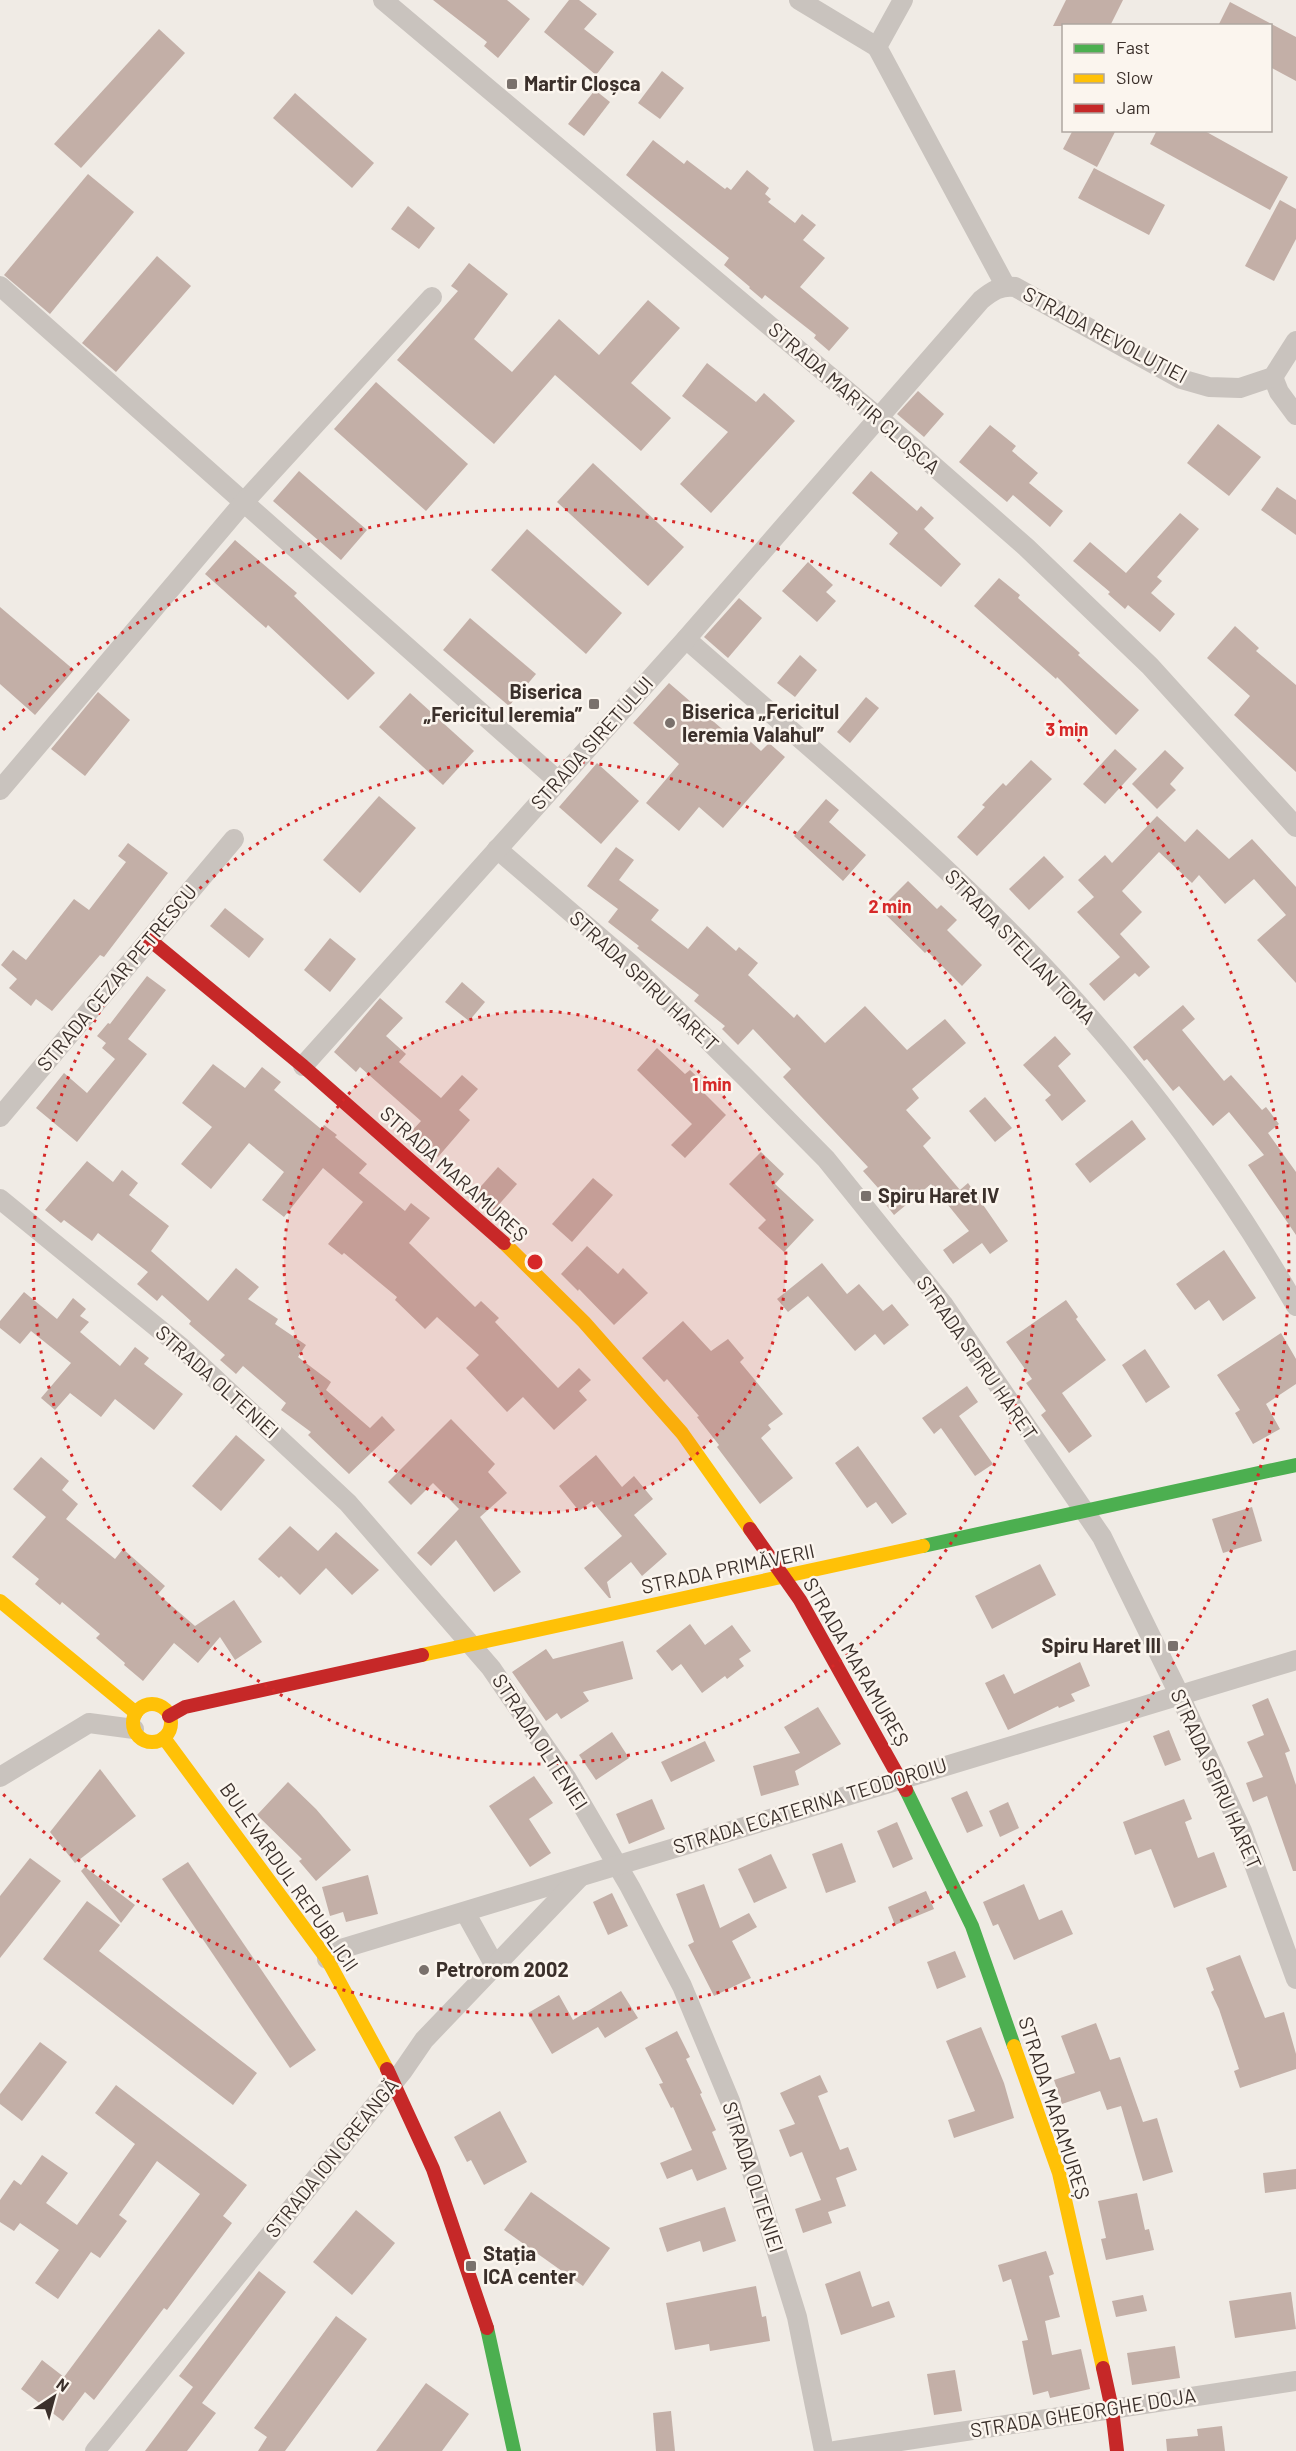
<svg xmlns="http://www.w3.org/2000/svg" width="1296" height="2451" font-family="Barlow,sans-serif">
  <rect width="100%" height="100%" fill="#f0ebe5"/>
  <g fill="#c3afa7">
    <polygon points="433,0 507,0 530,19 498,58 484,46 487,42"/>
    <polygon points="569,0 579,0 597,14 584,29 614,52 596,75 544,32"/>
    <polygon points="1066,0 1123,0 1110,26 1053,26"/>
    <polygon points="1230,2 1296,37 1296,81 1270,67 1270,26 1218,26"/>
    <polygon points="159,29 185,53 81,168 54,144"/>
    <polygon points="662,71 684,88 660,119 638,103"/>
    <polygon points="595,90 610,102 584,136 568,124"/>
    <polygon points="295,93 374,163 352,188 273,118"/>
    <polygon points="1073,130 1116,130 1097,167 1063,149"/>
    <polygon points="1157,130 1203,130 1288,177 1270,210 1150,144"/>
    <polygon points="653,140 684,164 687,160 725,189 727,187 731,190 747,170 769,188 765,194 771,199 768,202 795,223 802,214 816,225 803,240 825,258 800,287 849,328 829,351 814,338 816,335 765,295 762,299 749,288 750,287 724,265 729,258 626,175"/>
    <polygon points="1094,168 1165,205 1149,235 1078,198"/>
    <polygon points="88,174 134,212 50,314 4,275"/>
    <polygon points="1280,200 1296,209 1296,239 1274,281 1245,266"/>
    <polygon points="408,206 435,228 419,249 391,229"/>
    <polygon points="157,256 191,286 116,372 82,343"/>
    <polygon points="469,263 508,294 474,339 512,372 559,319 599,355 648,300 680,328 631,383 671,418 641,451 555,375 494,444 397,360 458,291 451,286"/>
    <polygon points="707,363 756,402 764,393 795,421 711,513 680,484 728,432 682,396"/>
    <polygon points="376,382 468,464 426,511 334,429"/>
    <polygon points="918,391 944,414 924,437 897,414"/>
    <polygon points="1218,424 1261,457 1229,496 1187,463"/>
    <polygon points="990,425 1016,446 1012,451 1038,473 1029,483 1063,511 1050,527 1013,495 1007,502 959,462"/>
    <polygon points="593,463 684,547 648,586 557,502"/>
    <polygon points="299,471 367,530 341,560 273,501"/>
    <polygon points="871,471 917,511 921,506 934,518 924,529 961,564 941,587 889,544 898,533 852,493"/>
    <polygon points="1277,487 1296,500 1296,535 1261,510"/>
    <polygon points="1180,513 1199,529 1157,577 1162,581 1151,593 1175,614 1160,632 1128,605 1125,609 1108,594 1110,592 1073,561 1090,542 1126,573"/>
    <polygon points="527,529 622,613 586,654 491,570"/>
    <polygon points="235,540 297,593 294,596 375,673 348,700 268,625 266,628 205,574"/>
    <polygon points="808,562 833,585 826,592 836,601 817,622 782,591"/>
    <polygon points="999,578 1020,595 1018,598 1080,653 1078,655 1139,710 1116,735 1057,677 1056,679 974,606"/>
    <polygon points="739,598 762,618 728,658 704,637"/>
    <polygon points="0,607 74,670 35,715 0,684"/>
    <polygon points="470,618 536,674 509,706 443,650"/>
    <polygon points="1235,626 1259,648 1256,651 1296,685 1296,772 1234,715 1250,696 1207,658"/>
    <polygon points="800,655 817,670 795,697 777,683"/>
    <polygon points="669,683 736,741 742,734 761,751 769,743 785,757 723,828 699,807 679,831 646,803 679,764 633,723"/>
    <polygon points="98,692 130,720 85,776 51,749"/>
    <polygon points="410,693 474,751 443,785 379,727"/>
    <polygon points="866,697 879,708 850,743 837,732"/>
    <polygon points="1115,749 1137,769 1105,804 1083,784"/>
    <polygon points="1165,750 1184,768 1170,784 1176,790 1157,809 1132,784"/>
    <polygon points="1031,760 1052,779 977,856 957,837 985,807 982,805 1003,783 1006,786"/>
    <polygon points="597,763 639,801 601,844 559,807"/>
    <polygon points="379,796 416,828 360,893 323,860"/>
    <polygon points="826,799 839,810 829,822 866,855 843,881 794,836"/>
    <polygon points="1157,816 1185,842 1197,829 1229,859 1252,839 1296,887 1296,983 1257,940 1286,915 1254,879 1225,904 1199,875 1192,883 1159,852 1122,891 1142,912 1120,934 1150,967 1139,977 1135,973 1104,1001 1089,984 1120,957 1077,912 1094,897 1078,880 1105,855 1112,863"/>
    <polygon points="128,843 168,873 104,957 100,955 52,1011 36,999 31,1006 9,988 17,979 1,965 13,950 26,960 74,899 89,910 126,862 118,856"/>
    <polygon points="616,847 634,860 619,880 659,910 651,920 688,949 707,926 736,951 739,947 758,963 748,975 794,1018 797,1014 825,1043 865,1006 907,1050 945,1019 966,1043 912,1089 919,1098 906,1110 931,1138 923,1146 960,1190 968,1183 1008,1241 990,1254 982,1243 953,1264 943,1250 969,1231 931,1184 894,1215 883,1201 887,1198 863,1171 868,1167 783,1077 791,1069 753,1029 738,1045 722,1029 725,1026 694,1001 699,995 637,948 639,946 608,922 618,909 587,886"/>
    <polygon points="1044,856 1064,877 1029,910 1009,889"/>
    <polygon points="908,881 937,909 941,905 957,920 947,930 982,965 962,986 927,951 925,953 880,909"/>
    <polygon points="225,908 264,939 249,958 210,926"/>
    <polygon points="330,938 356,959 330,992 304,970"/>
    <polygon points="147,976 166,990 128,1039 147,1054 77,1142 36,1108 64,1073 87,1093 115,1059 102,1048 106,1043 97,1036 108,1023 110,1024"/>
    <polygon points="462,982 485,1002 469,1021 445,1002"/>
    <polygon points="380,998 403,1018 386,1036 406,1054 399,1062 441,1098 462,1075 478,1089 459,1110 470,1120 438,1157 410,1133 421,1121 360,1067 356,1072 334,1052"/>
    <polygon points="1183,1005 1195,1019 1182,1030 1224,1081 1231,1075 1262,1110 1266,1107 1279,1124 1268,1133 1296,1172 1296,1235 1248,1165 1264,1155 1229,1112 1213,1126 1179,1086 1173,1091 1147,1059 1144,1061 1133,1047"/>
    <polygon points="1055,1036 1071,1054 1058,1066 1086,1101 1062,1121 1045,1100 1051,1095 1023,1065"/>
    <polygon points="657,1048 685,1074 690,1070 709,1088 704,1093 726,1115 685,1158 671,1145 692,1124 637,1070"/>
    <polygon points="213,1064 245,1088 262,1067 281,1082 274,1090 321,1129 324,1125 337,1135 335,1137 367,1164 359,1173 405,1211 411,1203 430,1218 409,1243 475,1307 481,1301 499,1318 495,1322 558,1388 579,1368 591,1380 579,1391 587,1400 554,1430 523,1397 507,1412 466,1368 479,1355 437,1317 425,1329 395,1300 397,1297 344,1253 342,1255 328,1244 363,1202 323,1168 284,1217 262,1200 284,1172 249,1143 211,1189 181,1164 212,1127 182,1103"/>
    <polygon points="985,1097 1012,1128 995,1142 969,1111"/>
    <polygon points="1132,1120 1146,1139 1090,1183 1075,1164"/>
    <polygon points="761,1152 784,1174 775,1184 814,1220 784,1252 758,1228 766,1220 729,1184"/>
    <polygon points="87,1161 113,1182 122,1170 138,1183 129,1195 169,1226 151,1251 208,1301 236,1268 259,1287 248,1299 278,1319 275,1324 306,1345 298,1357 331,1382 326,1390 370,1428 382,1416 395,1430 349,1474 308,1435 311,1432 281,1410 286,1403 243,1366 236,1374 220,1360 225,1355 189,1324 191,1321 162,1295 157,1301 137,1284 148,1272 98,1233 92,1241 64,1220 61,1223 45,1210"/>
    <polygon points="498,1167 517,1184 494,1210 475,1193"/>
    <polygon points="593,1178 613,1195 572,1242 552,1224"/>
    <polygon points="587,1246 618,1274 623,1268 648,1293 614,1325 579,1289 578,1291 561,1274"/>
    <polygon points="1224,1250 1256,1298 1223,1321 1209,1300 1195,1310 1176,1284"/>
    <polygon points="822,1263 847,1294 859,1284 883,1311 892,1304 909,1325 884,1345 875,1334 855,1351 808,1296 788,1312 777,1299"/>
    <polygon points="24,1292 57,1319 73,1298 86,1309 80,1316 89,1322 80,1332 120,1366 135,1347 149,1358 144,1364 183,1394 154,1430 115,1399 101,1417 70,1393 55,1410 41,1398 71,1363 31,1331 20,1344 0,1328 0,1321"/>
    <polygon points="1066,1300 1078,1317 1076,1319 1106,1360 1062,1393 1092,1436 1069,1453 1041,1415 1046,1411 1026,1383 1032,1379 1006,1342"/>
    <polygon points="683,1321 711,1351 728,1339 744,1358 740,1362 783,1414 768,1425 771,1429 761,1438 793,1478 760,1504 717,1447 719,1445 697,1417 699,1416 667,1379 664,1382 642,1358"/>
    <polygon points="1281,1333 1296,1359 1296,1384 1266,1404 1280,1429 1253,1444 1235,1413 1240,1410 1217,1375"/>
    <polygon points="1145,1349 1170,1387 1146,1403 1122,1365"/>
    <polygon points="967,1386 978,1402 959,1416 993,1464 975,1476 941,1428 934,1434 922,1418"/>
    <polygon points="451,1419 495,1464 488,1472 507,1493 480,1517 521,1572 494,1592 456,1540 431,1566 417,1553 459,1509 433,1483 411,1505 388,1482"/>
    <polygon points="236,1435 265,1460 221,1511 192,1486"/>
    <polygon points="858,1446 907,1514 892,1524 876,1502 867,1508 835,1463"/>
    <polygon points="596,1455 622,1487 634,1476 653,1499 634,1515 667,1554 642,1576 631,1562 607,1582 611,1598 609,1598 584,1568 622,1536 592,1501 579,1511 559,1486"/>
    <polygon points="41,1457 69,1481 62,1490 78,1504 66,1519 115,1559 123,1549 165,1586 158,1594 195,1626 234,1600 262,1642 235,1660 220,1637 198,1663 174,1643 143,1681 124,1665 125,1663 96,1638 100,1634 62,1602 60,1605 35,1584 39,1579 12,1557 46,1517 13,1489"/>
    <polygon points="1252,1507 1262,1541 1223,1553 1212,1519"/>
    <polygon points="290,1526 318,1551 336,1532 379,1570 352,1595 326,1568 300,1595 281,1576 279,1578 258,1559"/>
    <polygon points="1040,1564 1056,1595 992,1629 975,1596"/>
    <polygon points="690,1624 705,1645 732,1625 751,1651 739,1659 744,1666 727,1679 725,1676 702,1693 681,1664 672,1671 656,1651"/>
    <polygon points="623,1641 633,1679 583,1692 589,1701 561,1719 557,1713 546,1721 512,1672 546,1649 553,1659"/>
    <polygon points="1080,1662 1090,1686 1071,1694 1075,1701 1059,1708 1058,1706 1008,1730 985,1683 1004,1674 1014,1694"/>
    <polygon points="1268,1698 1290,1751 1285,1753 1296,1785 1296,1871 1293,1871 1267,1796 1253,1802 1246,1783 1263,1777 1247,1742 1264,1735 1252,1705"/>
    <polygon points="818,1707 841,1744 795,1771 799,1785 761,1796 753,1766 800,1753 784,1727"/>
    <polygon points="1169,1730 1181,1760 1165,1766 1153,1736"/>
    <polygon points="612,1732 629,1758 596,1780 579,1755"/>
    <polygon points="705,1741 715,1761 671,1782 661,1762"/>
    <polygon points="100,1769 136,1816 75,1863 50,1832"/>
    <polygon points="534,1776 553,1803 529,1819 551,1853 530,1867 489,1806"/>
    <polygon points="288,1782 316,1809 351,1850 316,1881 299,1861 302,1859 257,1815"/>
    <polygon points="967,1791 983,1826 967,1833 951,1798"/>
    <polygon points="652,1799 665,1829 629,1844 616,1814"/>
    <polygon points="1184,1799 1192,1819 1185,1822 1198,1858 1214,1852 1227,1887 1174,1908 1151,1849 1135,1855 1123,1822"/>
    <polygon points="1008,1802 1019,1828 1000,1837 989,1811"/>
    <polygon points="897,1822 913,1859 893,1868 877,1831"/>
    <polygon points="842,1843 856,1882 826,1893 812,1854"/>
    <polygon points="771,1854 787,1888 754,1903 738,1869"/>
    <polygon points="30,1858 61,1881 0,1958 0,1896"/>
    <polygon points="188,1862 316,2050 290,2068 162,1879"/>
    <polygon points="85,1867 135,1905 121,1923 81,1871"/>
    <polygon points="368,1875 378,1914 346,1922 343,1912 330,1916 322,1887"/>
    <polygon points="704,1884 720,1928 749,1913 757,1927 732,1941 751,1978 714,1996 688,1945 694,1942 676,1894"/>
    <polygon points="1024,1884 1039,1920 1062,1910 1073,1934 1014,1960 998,1924 993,1926 983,1902"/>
    <polygon points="926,1891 934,1909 895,1925 888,1907"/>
    <polygon points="612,1893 628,1926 608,1935 593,1902"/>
    <polygon points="87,1901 120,1925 99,1951 257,2073 233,2105 43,1959"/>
    <polygon points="955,1951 966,1977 937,1989 927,1962"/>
    <polygon points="1240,1955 1265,2018 1284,2012 1296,2054 1296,2069 1240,2088 1234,2071 1239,2069 1219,2009 1211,1992 1214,1990 1206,1968"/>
    <polygon points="621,1991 638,2018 605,2038 598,2027 552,2054 528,2013 559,1995 573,2020"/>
    <polygon points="1096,2023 1110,2060 1120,2057 1143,2122 1157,2118 1173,2172 1143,2181 1121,2106 1107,2110 1100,2091 1062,2104 1054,2080 1075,2073 1061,2036"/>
    <polygon points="981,2027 1004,2083 1014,2118 954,2138 948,2120 975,2111 946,2041"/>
    <polygon points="677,2031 690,2057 686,2059 702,2093 700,2094 716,2130 712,2132 727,2169 697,2181 692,2169 667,2179 660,2163 692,2150 673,2107 671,2108 659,2084 663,2083 645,2048"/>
    <polygon points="40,2042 67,2062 22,2121 0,2104 0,2094"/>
    <polygon points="820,2075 828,2092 818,2096 840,2150 848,2147 857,2170 836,2178 846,2206 828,2212 832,2223 803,2233 795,2209 821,2200 802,2152 790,2157 779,2130 795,2124 780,2093"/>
    <polygon points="116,2085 247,2185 223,2216 232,2223 167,2310 164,2308 94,2400 85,2392 63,2421 21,2389 42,2360 64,2377 200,2194 157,2161 119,2215 127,2221 100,2258 91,2252 58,2299 35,2283 59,2250 20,2223 14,2231 0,2222 0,2200 14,2180 21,2185 42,2155 68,2173 46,2203 77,2225 135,2144 95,2113"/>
    <polygon points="500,2111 527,2162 484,2185 471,2160 467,2162 454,2137"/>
    <polygon points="1296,2169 1296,2189 1265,2193 1263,2173"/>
    <polygon points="531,2192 610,2248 583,2286 504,2230"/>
    <polygon points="1137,2193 1145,2230 1149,2229 1154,2250 1106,2260 1101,2239 1106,2238 1098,2201"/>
    <polygon points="725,2207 736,2241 703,2252 700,2241 667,2252 659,2228"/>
    <polygon points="356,2210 395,2243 352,2295 313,2262"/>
    <polygon points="1046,2251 1054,2274 1049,2276 1060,2317 1045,2321 1052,2355 1081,2349 1090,2389 1050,2398 1048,2391 1033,2395 1022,2341 1028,2340 1011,2279 1003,2282 998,2265"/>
    <polygon points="259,2271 286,2292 202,2403 216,2413 187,2451 145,2451 193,2387 179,2376"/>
    <polygon points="860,2271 872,2307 889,2301 895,2317 841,2335 825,2284"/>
    <polygon points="756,2286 762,2317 766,2316 770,2341 710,2351 709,2344 675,2350 666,2303"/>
    <polygon points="1291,2292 1296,2329 1235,2338 1229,2301"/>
    <polygon points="1143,2295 1147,2311 1116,2317 1112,2301"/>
    <polygon points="336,2316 367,2339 285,2451 258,2451 267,2437 254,2428"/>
    <polygon points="1175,2346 1180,2378 1132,2385 1127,2353"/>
    <polygon points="955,2370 962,2411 934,2415 927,2374"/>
    <polygon points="426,2383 469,2414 442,2451 376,2451"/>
    <polygon points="671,2411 675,2451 656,2451 653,2413"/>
    <polygon points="1222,2426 1225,2451 1167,2451 1166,2439 1198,2436 1197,2429"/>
  </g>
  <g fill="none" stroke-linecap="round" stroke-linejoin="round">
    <g stroke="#c9c3be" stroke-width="20">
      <polyline points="383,0 879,418 1026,547 1150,666 1296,827"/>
      <polyline points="799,0 877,47"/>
      <polyline points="903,0 877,47 1005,285"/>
      <polyline points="0,286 557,780"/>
      <polyline points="1273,377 1279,392 1296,415"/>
      <path d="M 686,639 C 799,738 915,835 1021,943 C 1127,1051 1220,1175 1296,1306"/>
      <polyline points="0,790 244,502 432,297"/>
      <polyline points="497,849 631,964 745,1077 826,1159 943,1304 1102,1537 1179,1694 1242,1831 1296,1979"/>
      <path d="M 303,1066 L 686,639 L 981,300 C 992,291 1001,285 1015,287 L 1181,379 L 1209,387 L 1240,388 L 1273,377 L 1296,341"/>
      <polyline points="0,1117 234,839"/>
      <polyline points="0,1199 181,1347 348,1503 491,1668 567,1779 630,1887 682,1986 730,2101 797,2317 824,2451"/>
      <polyline points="0,1777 89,1723 134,1729"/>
      <polyline points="465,1912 495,1966"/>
      <polyline points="327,1959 344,1948 1296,1660"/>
      <polyline points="95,2451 402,2072 424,2040 579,1878"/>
      <polyline points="835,2451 1296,2381"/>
    </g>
    <g stroke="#4caf50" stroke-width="14">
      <polyline points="923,1546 1296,1465"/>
      <polyline points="906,1790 972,1926 1014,2046"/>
      <polyline points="487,2328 514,2451"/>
    </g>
    <g stroke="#ffc107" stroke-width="14">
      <polyline points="504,1243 584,1322 682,1433 750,1529"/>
      <polyline points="0,1601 136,1713"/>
      <polyline points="422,1655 923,1546"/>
      <circle cx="152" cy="1723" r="19"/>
      <polyline points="164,1738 327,1959 387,2069"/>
      <polyline points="1014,2046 1059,2173 1103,2368"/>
    </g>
    <g stroke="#c62828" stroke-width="14">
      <polyline points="150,940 303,1066 504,1243"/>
      <polyline points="750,1529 800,1600 906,1790"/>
      <polyline points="169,1716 185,1707 422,1655"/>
      <polyline points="387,2069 433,2169 487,2328"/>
      <polyline points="1103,2368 1112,2409 1117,2451"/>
    </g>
  </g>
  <circle cx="535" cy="1262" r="251" fill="#d62828" fill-opacity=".12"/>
  <g fill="none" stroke="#d62828" stroke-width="3" stroke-dasharray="3 6">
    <circle cx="535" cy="1262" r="251"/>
    <circle cx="535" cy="1262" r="502"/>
    <path d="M3 730A753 753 0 1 1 3 1794"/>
  </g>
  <g fill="#7a716c" stroke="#fbf5ee" stroke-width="2">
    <rect x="506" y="78" width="12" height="12" rx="3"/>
    <rect x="588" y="698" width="12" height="12" rx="3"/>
    <circle cx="670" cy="723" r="6"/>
    <rect x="860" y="1190" width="12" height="12" rx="3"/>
    <rect x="1167" y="1640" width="12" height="12" rx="3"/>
    <circle cx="424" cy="1970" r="6"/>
    <rect x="465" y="2260" width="12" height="12" rx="3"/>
  </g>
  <g text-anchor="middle" stroke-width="5" stroke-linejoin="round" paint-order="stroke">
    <g font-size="20" font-weight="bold" fill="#3b302b" stroke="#fbf5ee" text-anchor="start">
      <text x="524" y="91">Martir Cloșca</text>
      <text x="582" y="699" text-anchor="end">Biserica<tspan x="582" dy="23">„Fericitul Ieremia”</tspan></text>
      <text x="682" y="719">Biserica „Fericitul<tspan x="682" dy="23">Ieremia Valahul”</tspan></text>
      <text x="878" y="1203">Spiru Haret IV</text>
      <text x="1161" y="1653" text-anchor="end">Spiru Haret III</text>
      <text x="436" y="1977">Petrorom 2002</text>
      <text x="483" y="2261">Stația<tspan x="483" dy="23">ICA center</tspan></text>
    </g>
    <g font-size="20" fill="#3b302b" stroke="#fbf5ee">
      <text transform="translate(1105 335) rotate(28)" y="7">STRADA REVOLUȚIEI</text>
      <text transform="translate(854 398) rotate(41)" y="7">STRADA MARTIR CLOȘCA</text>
      <text transform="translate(592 743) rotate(-48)" y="7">STRADA SIRETULUI</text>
      <text transform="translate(1020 947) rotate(46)" y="7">STRADA STELIAN TOMA</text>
      <text transform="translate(117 978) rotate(-50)" y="7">STRADA CEZAR PETRESCU</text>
      <text transform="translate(644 981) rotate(43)" y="7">STRADA SPIRU HARET</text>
      <text transform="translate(454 1174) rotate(42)" y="7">STRADA MARAMUREȘ</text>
      <text transform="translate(977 1358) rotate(55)" y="7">STRADA SPIRU HARET</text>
      <text transform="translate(217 1382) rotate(42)" y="7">STRADA OLTENIEI</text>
      <text transform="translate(728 1569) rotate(-12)" y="7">STRADA PRIMĂVERII</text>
      <text transform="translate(856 1662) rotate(60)" y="7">STRADA MARAMUREȘ</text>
      <text transform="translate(540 1742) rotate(57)" y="7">STRADA OLTENIEI</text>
      <text transform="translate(1216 1779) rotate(66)" y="7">STRADA SPIRU HARET</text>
      <text transform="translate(810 1806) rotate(-17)" y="7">STRADA ECATERINA TEODOROIU</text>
      <text transform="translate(289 1877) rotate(55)" y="7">BULEVARDUL REPUBLICII</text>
      <text transform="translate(1054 2108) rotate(72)" y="7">STRADA MARAMUREȘ</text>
      <text transform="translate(332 2158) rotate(-51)" y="7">STRADA ION CREANGĂ</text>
      <text transform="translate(753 2177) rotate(72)" y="7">STRADA OLTENIEI</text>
      <text transform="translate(1083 2413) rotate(-9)" y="7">STRADA GHEORGHE DOJA</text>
    </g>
  </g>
  <circle cx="535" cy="1262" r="9" fill="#d62828" stroke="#fbf5ee" stroke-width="3"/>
  <g font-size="18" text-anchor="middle" font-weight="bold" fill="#d62828" stroke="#fbf5ee" stroke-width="5" stroke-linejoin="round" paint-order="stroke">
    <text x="1067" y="736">3 min</text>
    <text x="890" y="913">2 min</text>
    <text x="712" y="1091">1 min</text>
  </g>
  <rect x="1062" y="24" width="210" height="108" fill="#fbf5ee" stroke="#aea6a0" stroke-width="1.5"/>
  <rect x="1074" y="44" width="30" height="9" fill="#4caf50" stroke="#aea6a0" stroke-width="1.5"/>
  <text x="1116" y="54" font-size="18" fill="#3b302b">Fast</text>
  <rect x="1074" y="74" width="30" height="9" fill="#ffc107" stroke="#aea6a0" stroke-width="1.5"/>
  <text x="1116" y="84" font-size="18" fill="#3b302b">Slow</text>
  <rect x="1074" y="104" width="30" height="9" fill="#c62828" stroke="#aea6a0" stroke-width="1.5"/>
  <text x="1116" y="114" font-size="18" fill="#3b302b">Jam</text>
  <g transform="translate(54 2397) rotate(36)" stroke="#fbf5ee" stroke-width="4.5" paint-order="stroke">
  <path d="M0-4.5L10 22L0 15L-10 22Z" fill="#3b302b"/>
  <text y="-9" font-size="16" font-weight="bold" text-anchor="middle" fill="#3b302b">N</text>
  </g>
</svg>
